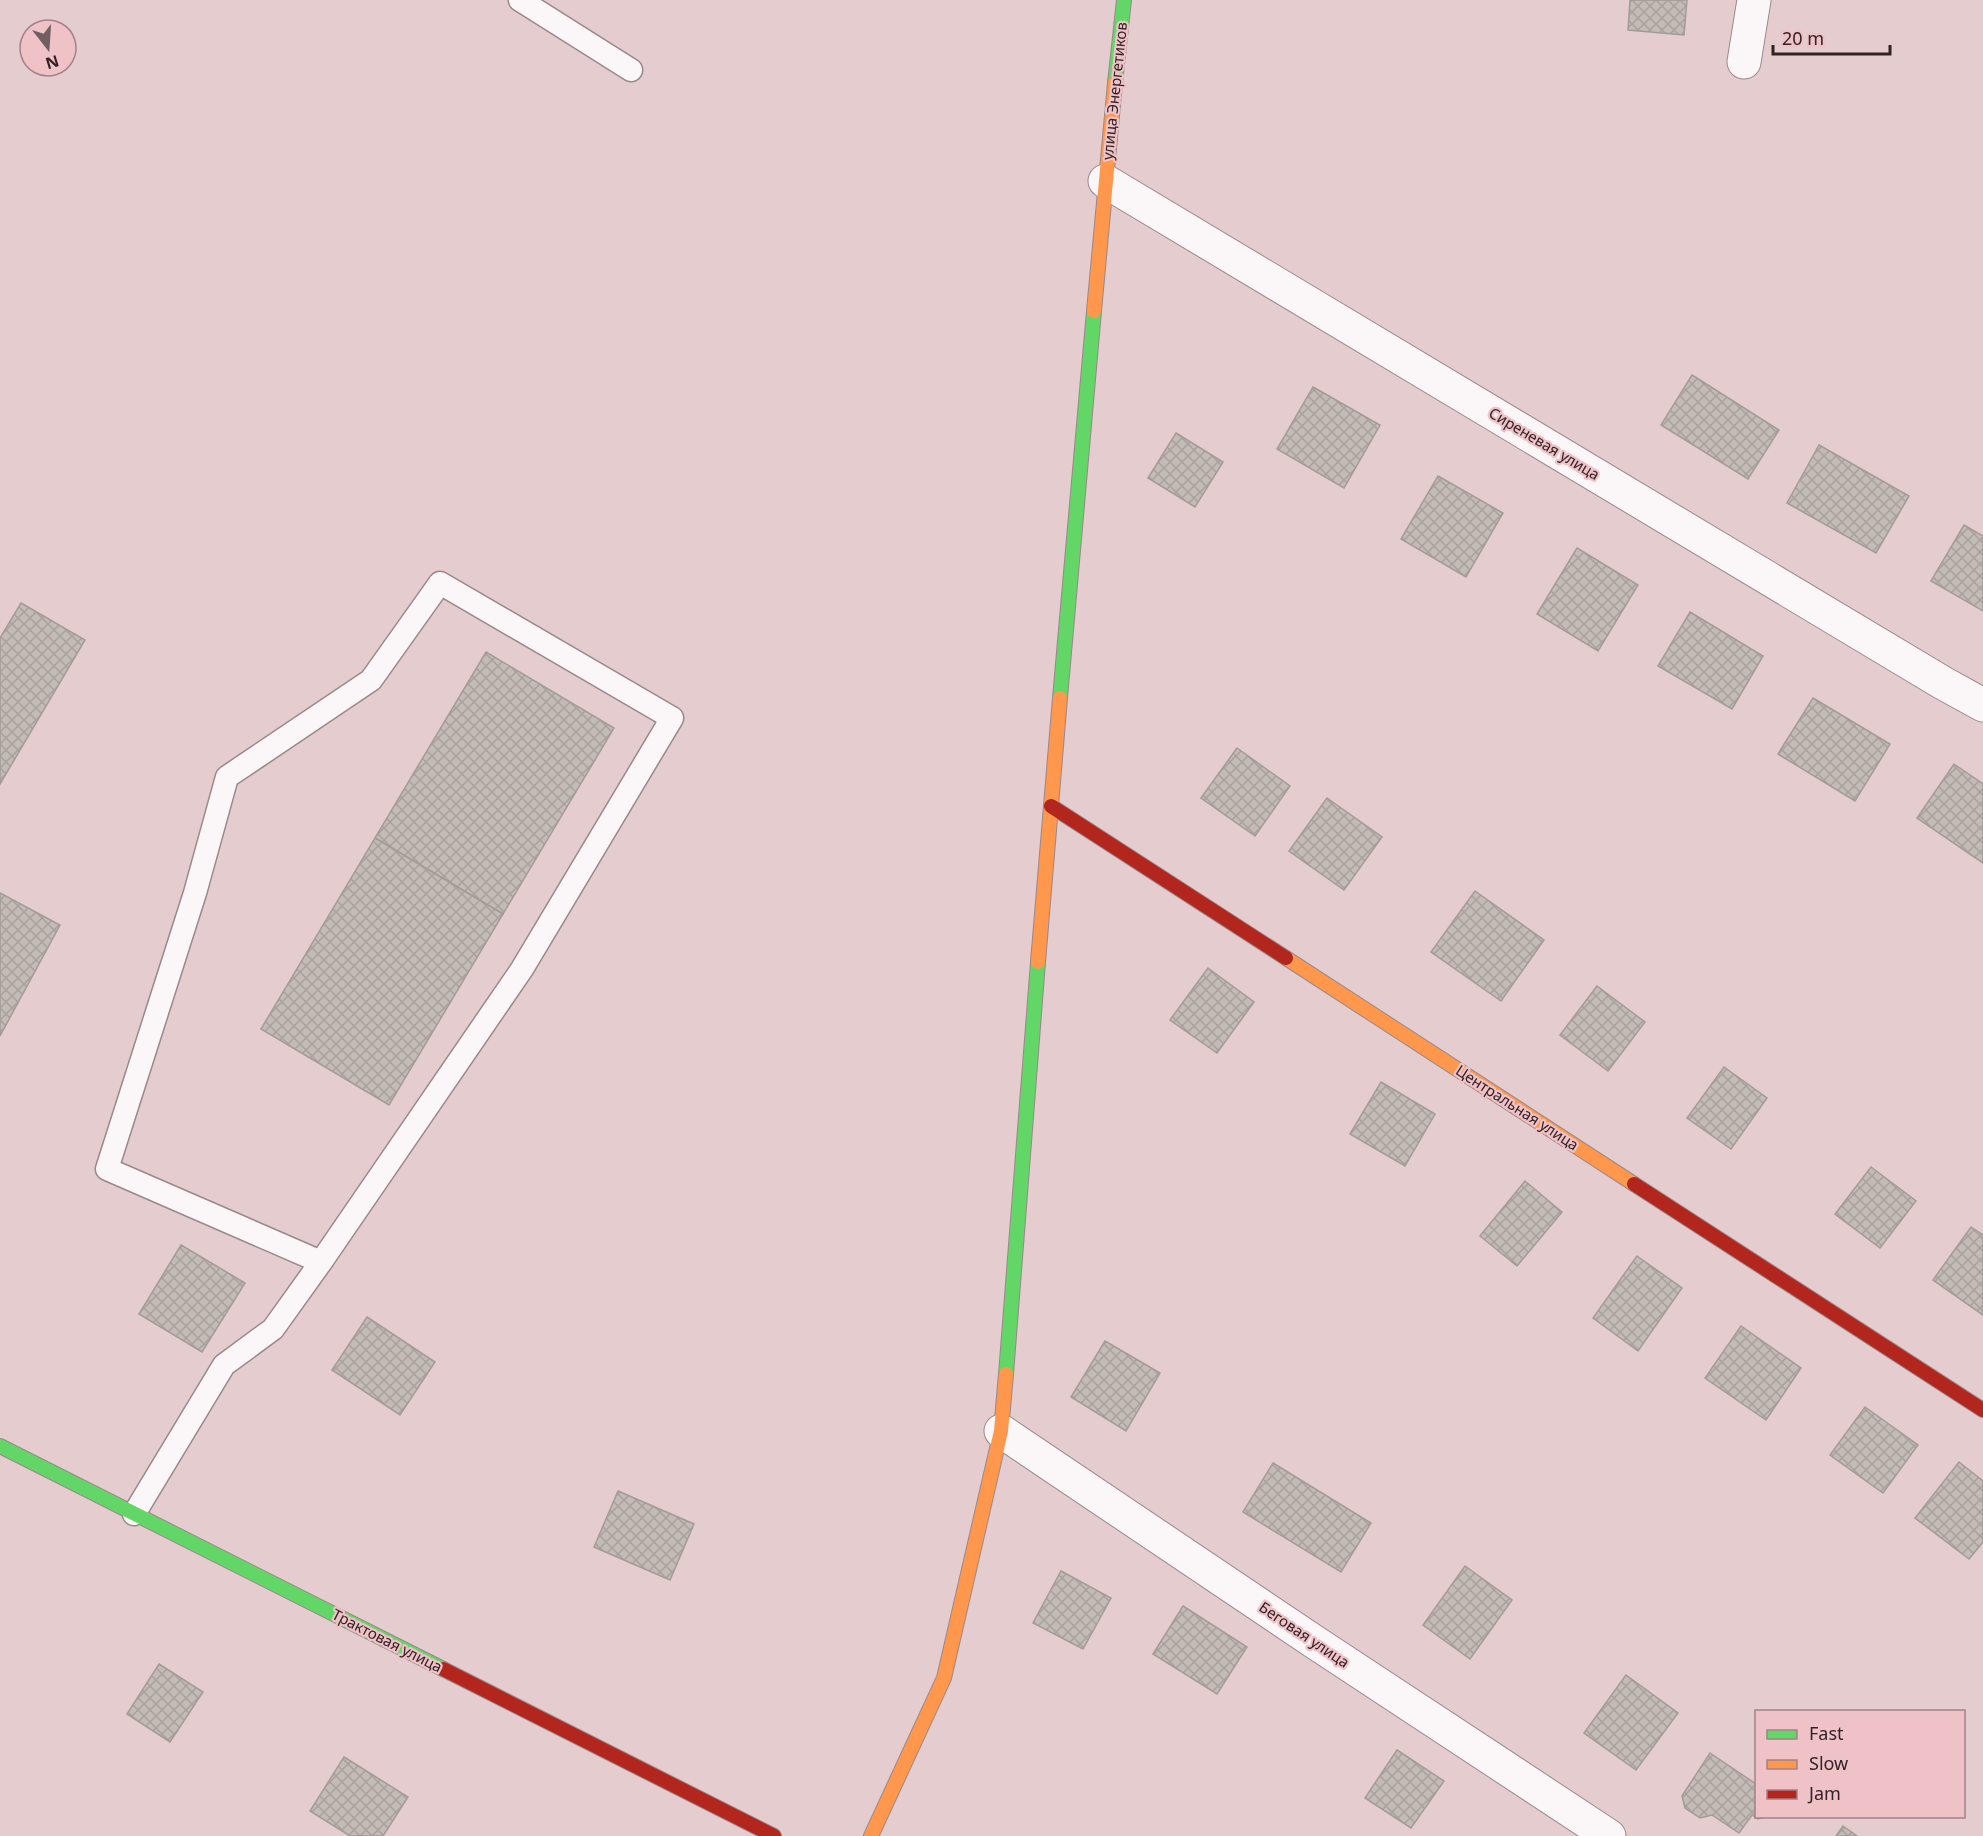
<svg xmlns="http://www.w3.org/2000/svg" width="1983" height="1836" font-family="'Noto Sans',sans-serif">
  <defs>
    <pattern id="building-cross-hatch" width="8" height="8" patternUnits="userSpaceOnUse" patternTransform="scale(1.5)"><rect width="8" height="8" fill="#c2bbb6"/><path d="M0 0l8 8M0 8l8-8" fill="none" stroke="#a7a09c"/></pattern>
  </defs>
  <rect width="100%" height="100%" fill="#e4cccf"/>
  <g fill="url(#building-cross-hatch)" stroke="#a39b96" stroke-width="1.5">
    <polygon points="1630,0 1687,0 1684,35 1628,30"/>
    <polygon points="1692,375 1779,430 1748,479 1661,425"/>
    <polygon points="1313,387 1380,425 1344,488 1277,449"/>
    <polygon points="1176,433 1223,462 1195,507 1148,478"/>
    <polygon points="1819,445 1909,496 1876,553 1787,503"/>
    <polygon points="1438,476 1503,513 1466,577 1401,539"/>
    <polygon points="1964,525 1983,536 1983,611 1931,581"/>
    <polygon points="1577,548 1638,585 1598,651 1537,614"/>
    <polygon points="21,603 85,640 0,784 0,638"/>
    <polygon points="1690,612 1763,656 1732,709 1658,666"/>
    <polygon points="486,652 614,728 503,914 375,838"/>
    <polygon points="1813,698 1890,744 1855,801 1778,754"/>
    <polygon points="1237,748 1290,786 1255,836 1201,798"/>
    <polygon points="1954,764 1983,784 1983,863 1917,818"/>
    <polygon points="1327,798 1382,837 1344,890 1289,851"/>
    <polygon points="375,838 503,914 389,1105 261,1029"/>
    <polygon points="1475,891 1544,940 1501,1001 1431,952"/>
    <polygon points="0,893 60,925 0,1036"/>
    <polygon points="1208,968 1254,1002 1217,1053 1170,1020"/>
    <polygon points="1597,986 1645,1022 1608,1071 1560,1035"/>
    <polygon points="1724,1067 1767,1098 1731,1149 1687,1118"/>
    <polygon points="1381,1082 1435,1114 1405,1166 1350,1134"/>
    <polygon points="1871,1167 1916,1201 1880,1248 1835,1214"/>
    <polygon points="1525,1181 1562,1212 1517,1266 1480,1236"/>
    <polygon points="1971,1227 1983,1235 1983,1315 1933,1280"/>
    <polygon points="181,1245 245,1283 202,1352 139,1314"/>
    <polygon points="1637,1256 1682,1288 1638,1351 1593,1318"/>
    <polygon points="367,1317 435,1362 400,1415 332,1370"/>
    <polygon points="1741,1326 1801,1368 1766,1420 1705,1378"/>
    <polygon points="1105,1341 1160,1373 1126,1431 1071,1397"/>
    <polygon points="1865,1407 1918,1445 1883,1493 1830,1455"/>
    <polygon points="1959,1462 1983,1481 1983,1542 1969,1559 1915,1518"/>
    <polygon points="1273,1463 1371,1523 1341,1572 1243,1512"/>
    <polygon points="618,1491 694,1524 670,1580 594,1547"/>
    <polygon points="1465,1566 1512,1600 1470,1659 1423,1625"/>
    <polygon points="1061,1571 1111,1598 1083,1649 1033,1623"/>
    <polygon points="1183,1606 1247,1647 1217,1694 1153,1654"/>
    <polygon points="159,1664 203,1692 170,1742 127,1714"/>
    <polygon points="1626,1675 1678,1713 1636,1770 1584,1733"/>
    <polygon points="1397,1750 1444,1781 1411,1828 1365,1798"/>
    <polygon points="1710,1753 1756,1784 1756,1816 1768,1816 1758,1819 1752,1815 1739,1833 1712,1815 1700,1818 1685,1808 1682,1796"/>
    <polygon points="344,1757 408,1797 383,1836 350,1836 310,1811"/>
    <polygon points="1843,1826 1857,1836 1836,1836"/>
  </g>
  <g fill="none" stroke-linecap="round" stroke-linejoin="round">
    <defs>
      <g id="lane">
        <polyline points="520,0 631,70"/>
        <polyline points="134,1514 224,1365 273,1329 321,1262 522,969 672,718 440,583 371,680 227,777 195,893 107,1169 321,1262"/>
      </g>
      <g id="street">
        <polyline points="1744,62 1754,0"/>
        <polyline points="1105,181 1943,683 1983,705"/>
        <polyline points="1001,1431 1313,1641 1609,1836"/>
      </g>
      <g id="fast">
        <polyline points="1115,83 1124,0"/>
        <polyline points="1060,698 1094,311"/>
        <polyline points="1006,1374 1038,962"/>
        <polyline points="0,1446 443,1669"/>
      </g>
      <g id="slow">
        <polyline points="1094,311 1115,83"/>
        <polyline points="1286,958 1634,1184"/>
        <polyline points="1038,962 1060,698"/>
        <polyline points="871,1836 944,1678 1001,1431 1006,1374"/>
      </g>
      <g id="jam">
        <polyline points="1051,806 1286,958"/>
        <polyline points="1634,1184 1983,1410"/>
        <polyline points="443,1669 774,1836"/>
      </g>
    </defs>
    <use href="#lane" stroke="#9a888b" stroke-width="25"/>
    <use href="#street" stroke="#9a888b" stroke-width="35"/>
    <use href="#fast" stroke="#9a888b" stroke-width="16"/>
    <use href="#slow" stroke="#9a888b" stroke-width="16"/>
    <use href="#jam" stroke="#9a888b" stroke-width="16"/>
    <use href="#lane" stroke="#fbf7f8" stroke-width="22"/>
    <use href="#street" stroke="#fbf7f8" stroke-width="33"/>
    <use href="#fast" stroke="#63d668" stroke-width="14"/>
    <use href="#slow" stroke="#ff974d" stroke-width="14"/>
    <use href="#jam" stroke="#b3261e" stroke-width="14"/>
  </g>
  <g text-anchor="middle" stroke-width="4.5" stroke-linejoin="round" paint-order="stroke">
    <g font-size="15" fill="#332225" stroke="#eec2c7">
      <text transform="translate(1115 91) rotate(-84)" y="5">улица Энергетиков</text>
      <text transform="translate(1544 444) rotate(31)" y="5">Сиреневая улица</text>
      <text transform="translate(1517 1108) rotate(33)" y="5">Центральная улица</text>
      <text transform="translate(1304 1635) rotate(34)" y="5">Беговая улица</text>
      <text transform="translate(387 1641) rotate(27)" y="5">Трактовая улица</text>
    </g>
  </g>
  <rect x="1755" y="1710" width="210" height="108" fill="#eec2c7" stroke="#a38286" stroke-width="1.5"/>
  <rect x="1767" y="1730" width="30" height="9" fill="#63d668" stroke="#a38286" stroke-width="1.5"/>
  <text x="1809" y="1740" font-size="18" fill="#332225">Fast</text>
  <rect x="1767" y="1760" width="30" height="9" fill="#ff974d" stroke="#a38286" stroke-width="1.5"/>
  <text x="1809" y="1770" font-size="18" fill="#332225">Slow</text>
  <rect x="1767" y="1790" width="30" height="9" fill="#b3261e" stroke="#a38286" stroke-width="1.5"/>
  <text x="1809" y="1800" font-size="18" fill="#332225">Jam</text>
  <g transform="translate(48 48) rotate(163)"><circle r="28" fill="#eec2c7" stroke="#a38286" stroke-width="1.5"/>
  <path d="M0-4.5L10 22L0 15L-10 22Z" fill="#715e60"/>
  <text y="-9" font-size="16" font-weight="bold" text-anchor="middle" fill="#332225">N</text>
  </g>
  <path d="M1773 45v9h117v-9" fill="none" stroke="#332225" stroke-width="3"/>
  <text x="1782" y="45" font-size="18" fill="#332225" stroke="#eec2c7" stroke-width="4.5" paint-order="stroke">20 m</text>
</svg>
